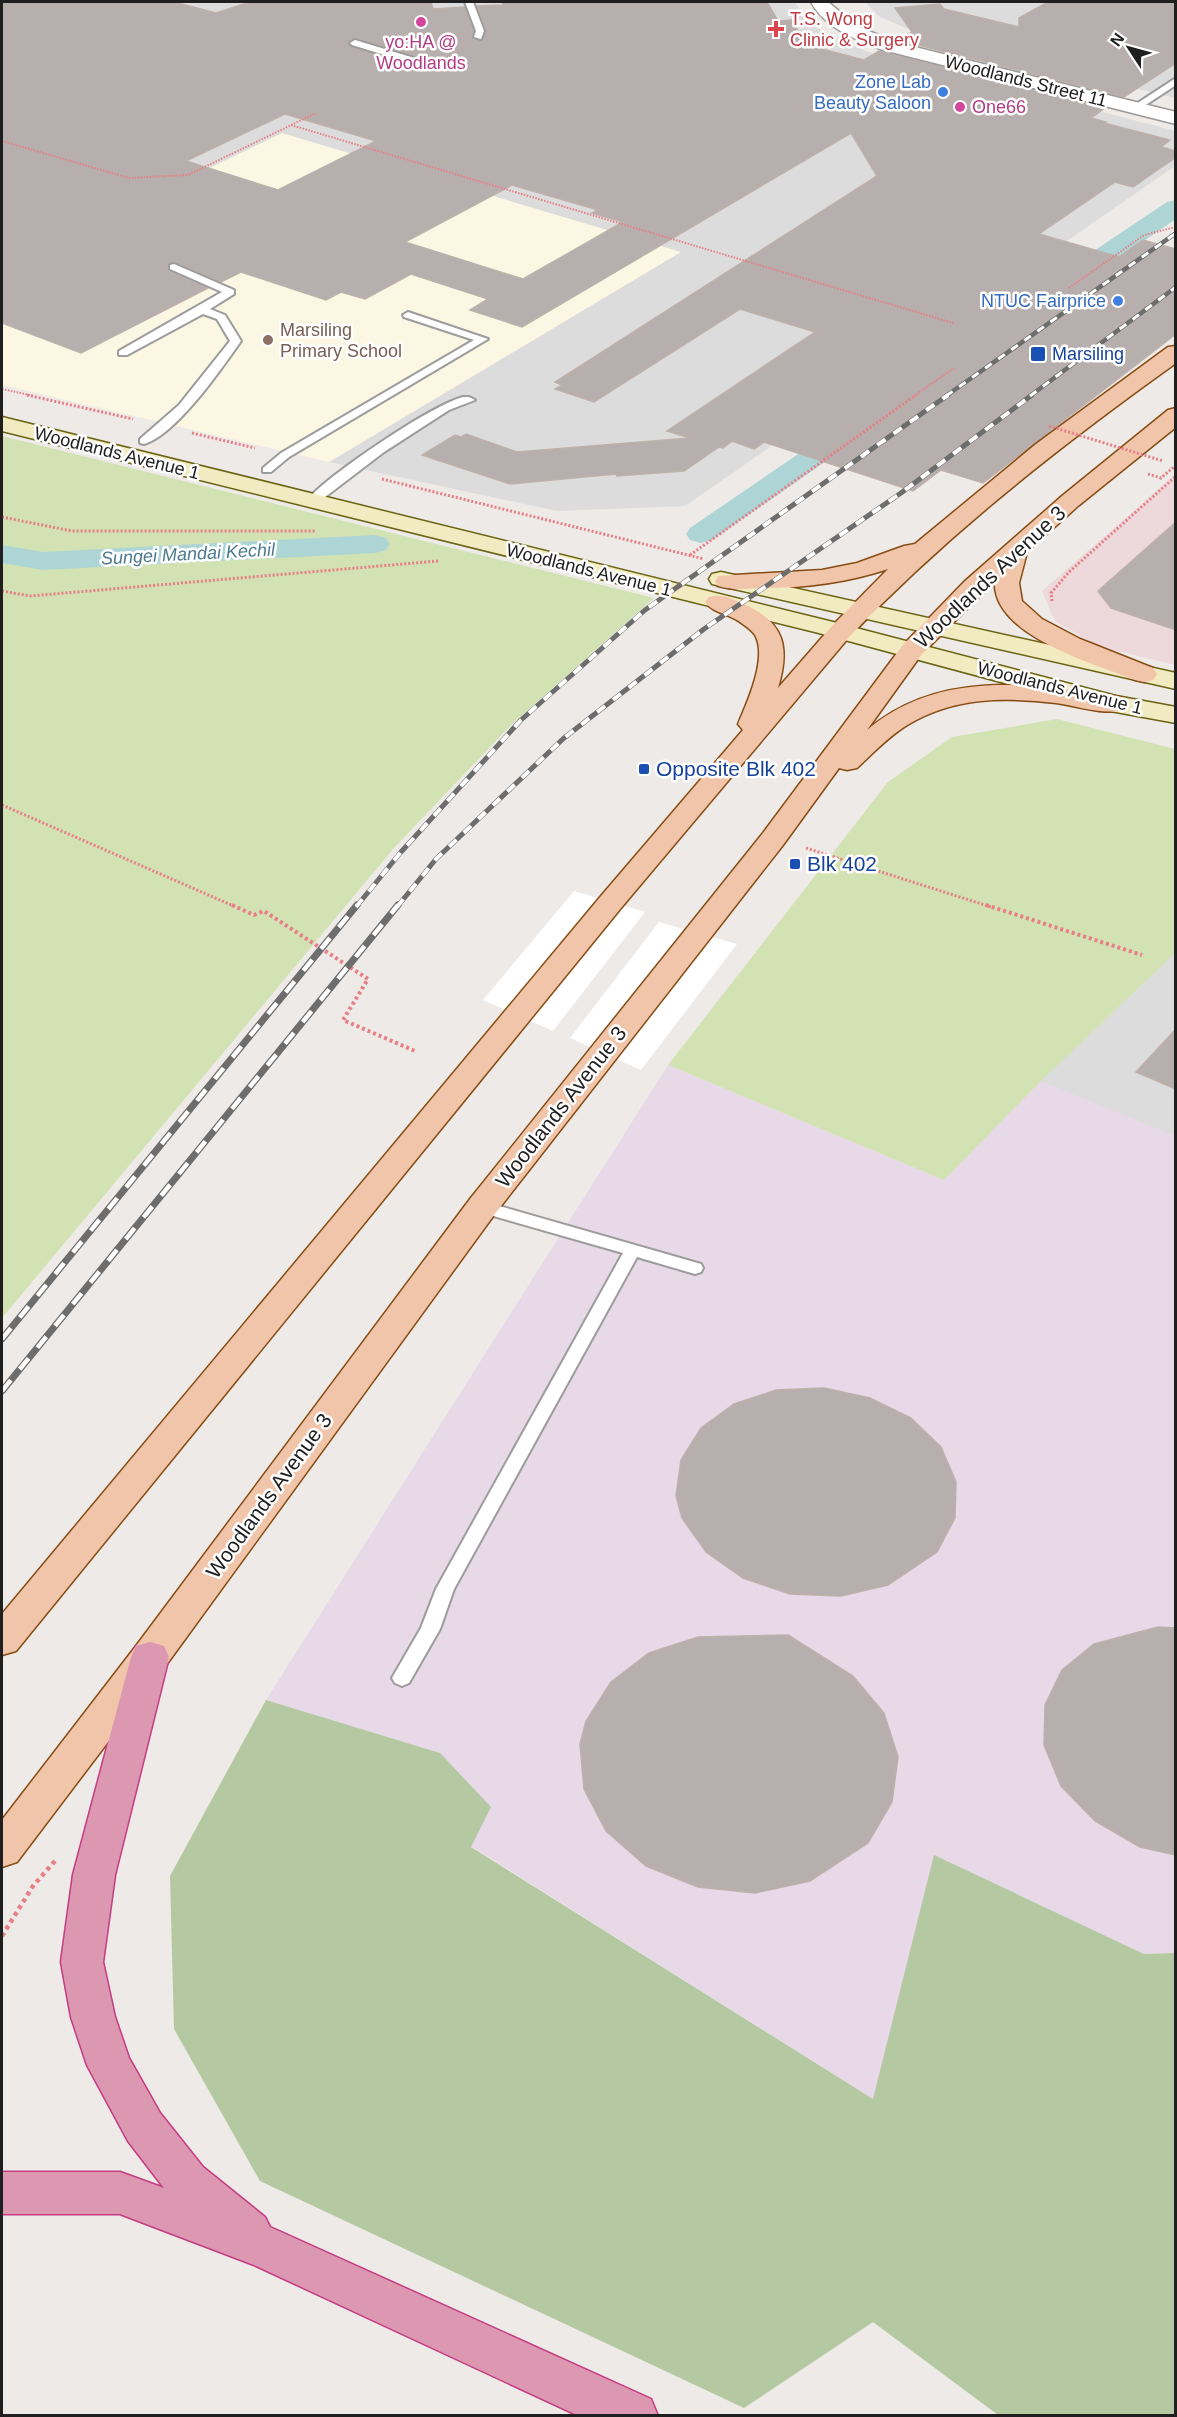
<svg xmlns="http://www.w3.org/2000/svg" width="1177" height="2417" font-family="Helvetica,sans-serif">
  <rect width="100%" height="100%" fill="#eeeae7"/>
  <g fill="#dddcdc">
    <polygon points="2,2 795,2 801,11 817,28 831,36 871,53 1176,131 1175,166 685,506 557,511 329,462 680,252 143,199 2,154"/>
    <polygon points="865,2 1175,2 1175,98 927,37 880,17"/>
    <polygon points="1175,911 1175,1146 1012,1079"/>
  </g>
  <polygon fill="#edd8db" points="1175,475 1175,665 1098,646 1055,621 1042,591"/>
  <polygon fill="#e7d9e7" points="668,1065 944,1180 1041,1081 1175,1136 1175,1953 1144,1954 942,1859 873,2099 471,1846 440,1753 266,1700"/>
  <polygon fill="#fbf7e3" points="282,133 681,252 329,462 2,385 2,294 117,237 129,207"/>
  <g fill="#d3e2b3">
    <polygon points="2,436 654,598 511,725 393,849 2,1318"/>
    <polygon points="1057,719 1175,749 1175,953 1041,1081 944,1180 668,1065 888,782 952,737"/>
  </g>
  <polygon fill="#b4c8a1" points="266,1700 440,1753 491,1807 471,1847 873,2099 934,1855 1144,1954 1175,1953 1175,2415 998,2415 873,2322 744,2408 260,2181 174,2029 170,1876"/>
  <g fill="#fff">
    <polygon points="574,891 645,912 553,1031 483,1000"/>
    <polygon points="659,922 737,944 641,1070 570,1038"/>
  </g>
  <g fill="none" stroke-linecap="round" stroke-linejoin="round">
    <g fill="#add5d6" fill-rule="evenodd">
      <polygon points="1176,200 1176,219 1070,291 1061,293 1052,291 1048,285 1052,279 1167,202"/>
      <polygon points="858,418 868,420 872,426 868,432 712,540 701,543 690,540 686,534 690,528 848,420"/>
      <polygon points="375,535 386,538 390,544 386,550 375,553 43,570 2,563 2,545 43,552"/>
    </g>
  </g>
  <g fill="#b7afad" stroke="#beb0ab" stroke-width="1.5" fill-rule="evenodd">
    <path d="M 2,2 L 174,2 L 216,13 L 250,2 L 431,2 L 433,9 L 465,7 L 474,31 L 472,38 L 480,41 L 486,30 L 477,6 L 503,5 L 502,2 L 767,2 L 778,21 L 792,20 L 806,45 L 864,60 L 879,51 L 1105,108 L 1091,118 L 1106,122 L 1104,123 L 1170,140 L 1161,147 L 1176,151 L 1176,157 L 1133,187 L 1115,182 L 1039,234 L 1119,257 L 1143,240 L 1176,249 L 1176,334 L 983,483 L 941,470 L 913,491 L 764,442 L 754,449 L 732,441 L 723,448 L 719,447 L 684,471 L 617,476 L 616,474 L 510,484 L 422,455 L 455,435 L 461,437 L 466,434 L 517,452 L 690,438 L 667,431 L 815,332 L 740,309 L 594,402 L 555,389 L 562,385 L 555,382 L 877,176 L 851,133 L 522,327 L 470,310 L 488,299 L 411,274 L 365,299 L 341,292 L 326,300 L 241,272 L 221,282 L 173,262 L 168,264 L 169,271 L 208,288 L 81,353 L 2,323 ZM 356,38 L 425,59 L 428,63 L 420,68 L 351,47 L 348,43 ZM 285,114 L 376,141 L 278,190 L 186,161 ZM 512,185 L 598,210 L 592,213 L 623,222 L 523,279 L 405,242 Z"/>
    <polygon points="1048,2 1176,2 1176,63 1124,97 898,40 912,32 895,8 940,4 944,9 1019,27 1019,18"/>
    <polygon points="1176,522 1176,630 1111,608 1098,591"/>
    <polygon points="1176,1029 1176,1089 1136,1072"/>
    <polygon points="824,1388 870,1398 911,1418 941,1447 956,1482 955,1518 937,1552 888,1585 841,1596 790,1594 743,1578 706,1552 682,1518 676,1496 681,1460 701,1428 734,1404 776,1390"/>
    <polygon points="1158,1627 1176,1628 1176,1855 1140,1847 1095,1821 1061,1786 1044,1745 1045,1705 1062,1670 1094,1644"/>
    <polygon points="788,1635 853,1676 884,1713 898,1757 892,1802 868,1843 810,1881 755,1893 698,1887 646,1866 606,1831 584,1789 580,1744 586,1721 611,1682 649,1653 698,1637"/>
  </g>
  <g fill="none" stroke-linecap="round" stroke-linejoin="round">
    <defs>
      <g id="lane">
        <polygon points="465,2 473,2 484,31 481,39 474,37 476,31"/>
        <polygon points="355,40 424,61 426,63 421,66 352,45 350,43"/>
        <polygon points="1176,78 1176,85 1138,110 1130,108"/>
        <path d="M 174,264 L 234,290 L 234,294 L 210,309 L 225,315 L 241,341 C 222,368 176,435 144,444 L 140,443 L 140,439 L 179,405 L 230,341 L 217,319 L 203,314 L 127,355 L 119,355 L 119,351 L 222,292 L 170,269 L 170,265 Z"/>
        <polygon points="408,312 488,339 289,457 271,472 263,472 263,468 281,453 474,340 404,317 403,315"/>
        <path d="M 463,397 L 469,397 L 475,400 L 449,410 L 384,452 L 316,504 L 312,505 L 306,501 C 328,475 430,406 463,397 Z"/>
        <polygon points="482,1201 701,1264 703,1268 701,1272 695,1274 637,1257 454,1589 440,1629 409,1683 402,1686 395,1683 392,1678 421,1628 436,1589 623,1253 476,1211 474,1207 476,1203"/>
      </g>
      <path id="street" d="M 811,2 L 828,2 L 857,26 L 895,42 L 1176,112 L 1176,124 L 883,50 C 856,40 825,28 811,2 Z"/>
      <g id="secondary">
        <polygon points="2,417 833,622 1116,696 1176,707 1176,723 1105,710 815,632 2,431"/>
        <polygon points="721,572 1176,673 1176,689 712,584 709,579 712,574"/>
      </g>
      <g id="primary">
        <path d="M 1176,346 L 1176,363 C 1060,446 949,533 850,636 L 621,908 L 16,1651 L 2,1655 L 2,1614 L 601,896 L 743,730 L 738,724 C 747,703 768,657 755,635 C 751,629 743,624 737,620 C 727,614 712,612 705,602 L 709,597 C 722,593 732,599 744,604 C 785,623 790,648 778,688 L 832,626 L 888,569 C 846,583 804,588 760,588 C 746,589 732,590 718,586 L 715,581 L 718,576 L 822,570 L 857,563 L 904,546 L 915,544 L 1036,444 L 1168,347 Z"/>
        <path d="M 1176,408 L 1176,427 L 1078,506 L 1027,552 L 1019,583 L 1022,601 L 1042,619 L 1080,639 L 1153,668 L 1157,674 L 1153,680 L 1144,682 L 1135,680 C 1095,664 991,635 995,581 L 921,655 L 867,730 C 938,670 1028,683 1114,696 L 1123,698 L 1127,704 L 1123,710 C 1102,715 1077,706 1056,703 C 1004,697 955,697 909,724 C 890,735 873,753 857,768 L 847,770 L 839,768 L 783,845 L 494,1215 L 164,1668 L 17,1862 L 2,1867 L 2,1820 L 136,1646 L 470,1199 L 763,833 L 903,645 L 964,582 L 1062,496 L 1168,410 Z"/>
      </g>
      <polygon id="highway" points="150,1642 164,1646 169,1657 115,1875 103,1962 115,2017 129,2058 160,2113 203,2167 265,2217 270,2227 651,2399 658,2416 579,2416 254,2265 120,2214 2,2214 2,2172 120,2172 164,2188 128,2141 87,2065 71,2017 61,1962 73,1875 131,1657 136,1646"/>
    </defs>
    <use href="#lane" stroke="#9c9c9c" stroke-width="4"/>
    <use href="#street" stroke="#9c9c9c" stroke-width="3"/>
    <use href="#secondary" stroke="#696313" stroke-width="3"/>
    <use href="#primary" stroke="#874c13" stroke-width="3"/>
    <use href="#highway" stroke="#c53c83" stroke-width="3"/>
    <g stroke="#e87e86" stroke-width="2" stroke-dasharray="1.5 1.5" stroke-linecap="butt">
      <polyline points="291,125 953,323"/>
      <polyline points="2,141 129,178 188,175 316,113"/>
      <polyline points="1069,288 1144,235 1176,227"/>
      <polyline points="2,389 34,396"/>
      <polyline points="914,396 954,368"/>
    </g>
    <g stroke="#e87e86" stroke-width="3" stroke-dasharray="2 2" stroke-linecap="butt">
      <polyline points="27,395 133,419"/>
      <polyline points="192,433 255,448"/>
      <polyline points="1148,474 1161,478 1176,465"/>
      <polyline points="382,479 704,559"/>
      <polyline points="2,517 72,531 316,531"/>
      <polyline points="690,555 916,395"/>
      <polyline points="2,591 30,596 438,561"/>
      <polyline points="1052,601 1051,593 1069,572 1176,476"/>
      <polyline points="2,805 236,907"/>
      <polyline points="806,848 991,907"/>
    </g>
    <g stroke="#e87e86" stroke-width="4" stroke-dasharray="3 3" stroke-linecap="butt">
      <polyline points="232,905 254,915 264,911 368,979 343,1020 415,1051"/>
      <polyline points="986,905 1142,955"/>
    </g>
    <polyline stroke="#e87e86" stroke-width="4.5" stroke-dasharray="4 4" stroke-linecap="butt" points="2,1936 33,1886 55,1861"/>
    <use href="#lane" fill="#fff" fill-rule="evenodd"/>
    <use href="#street" fill="#fff" fill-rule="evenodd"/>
    <use href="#secondary" fill="#f2ebc1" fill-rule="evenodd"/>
    <use href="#primary" fill="#f0c5aa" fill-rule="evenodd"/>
    <use href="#highway" fill="#dc98b1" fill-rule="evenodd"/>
    <defs>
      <g id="rail-far2">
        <polyline points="946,396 1176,233"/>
        <polyline points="1030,396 1176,287"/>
      </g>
      <g id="rail-far1">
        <polyline points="356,907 401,852 521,720 645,610 948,395"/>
        <polyline points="397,907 436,859 564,738 704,629 901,493 1032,395"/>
      </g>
      <g id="rail">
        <polyline points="2,1339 357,905"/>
        <polyline points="2,1391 398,905"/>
      </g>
    </defs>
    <use href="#rail-far2" stroke="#6d6d6d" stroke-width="4.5"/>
    <use href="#rail-far1" stroke="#6d6d6d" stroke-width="5"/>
    <use href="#rail" stroke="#6d6d6d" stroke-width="7"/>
    <use href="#rail-far2" stroke="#fff" stroke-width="3" stroke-dasharray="8" stroke-linecap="butt"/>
    <use href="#rail-far1" stroke="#fff" stroke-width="4" stroke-dasharray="10" stroke-linecap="butt"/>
    <use href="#rail" stroke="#fff" stroke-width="4.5" stroke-dasharray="14" stroke-linecap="butt"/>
    <polyline stroke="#e87e86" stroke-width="3" stroke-dasharray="2 2" stroke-linecap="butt" points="1049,426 1163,461"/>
  </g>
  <g fill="#d1479c" stroke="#fff" stroke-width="2">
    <circle cx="421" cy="22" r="6"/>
    <circle cx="960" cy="107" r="6"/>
  </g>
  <path fill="#e0444e" stroke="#fff" stroke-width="2" d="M773 20h6v6h6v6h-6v6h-6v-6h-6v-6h6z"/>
  <g fill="#3f7fe0" stroke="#fff" stroke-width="2">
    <circle cx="943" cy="92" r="6"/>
    <circle cx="1118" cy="301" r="6"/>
  </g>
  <circle fill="#8d6e63" stroke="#fff" stroke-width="2" cx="268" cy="340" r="6"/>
  <g fill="#1a4fb4" stroke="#fff" stroke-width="2">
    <rect x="1030" y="346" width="16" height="16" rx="3"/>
    <rect x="638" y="763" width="12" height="12" rx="3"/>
    <rect x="789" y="858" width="12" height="12" rx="3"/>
  </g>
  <g text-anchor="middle" stroke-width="5" stroke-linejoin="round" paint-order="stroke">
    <g font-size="18" fill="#be3a42" stroke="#fff" text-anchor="start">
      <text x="790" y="25">T.S. Wong<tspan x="790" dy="21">Clinic &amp; Surgery</tspan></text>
    </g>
    <g font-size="18" fill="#b23c85" stroke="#fff">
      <text x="421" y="48">yo:HA @<tspan x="421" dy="21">Woodlands</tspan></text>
      <text x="972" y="113" text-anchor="start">One66</text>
    </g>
    <g font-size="18" fill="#1f1f1f" stroke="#fff">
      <text transform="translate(1026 81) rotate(14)" y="6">Woodlands Street 11</text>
      <text transform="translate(117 453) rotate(14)" y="6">Woodlands Avenue 1</text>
      <text transform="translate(589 570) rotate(14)" y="6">Woodlands Avenue 1</text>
      <text transform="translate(1060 688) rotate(14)" y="6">Woodlands Avenue 1</text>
    </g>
    <g font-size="18" fill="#366cbe" stroke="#fff" text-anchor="end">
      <text x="931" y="88">Zone Lab<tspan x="931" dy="21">Beauty Saloon</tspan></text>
      <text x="1106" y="307">NTUC Fairprice</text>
    </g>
    <g font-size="18" fill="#785e54" stroke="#fff" text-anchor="start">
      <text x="280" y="336">Marsiling<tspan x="280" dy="21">Primary School</tspan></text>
    </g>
    <g font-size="18" fill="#164399" stroke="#fff" text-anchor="start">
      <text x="1052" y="360">Marsiling</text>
    </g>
    <g font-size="18" font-style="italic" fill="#4c798d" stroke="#fff">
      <text transform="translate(188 554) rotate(-3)" y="6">Sungei Mandai Kechil</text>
    </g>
    <g font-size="21" fill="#1f1f1f" stroke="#fff">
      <text transform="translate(990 577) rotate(-43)" y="7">Woodlands Avenue 3</text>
      <text transform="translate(561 1107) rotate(-52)" y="7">Woodlands Avenue 3</text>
      <text transform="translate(269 1496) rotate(-54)" y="7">Woodlands Avenue 3</text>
    </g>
    <g font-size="21" fill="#164399" stroke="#fff" text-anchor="start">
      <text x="656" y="776">Opposite Blk 402</text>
      <text x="807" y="871">Blk 402</text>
    </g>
  </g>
  <rect width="1177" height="2417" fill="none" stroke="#1f1f1f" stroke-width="6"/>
  <g transform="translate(1129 48) rotate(306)" stroke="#ffffff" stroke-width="4.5" paint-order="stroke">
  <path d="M0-4.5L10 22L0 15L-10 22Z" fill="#1f1f1f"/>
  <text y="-9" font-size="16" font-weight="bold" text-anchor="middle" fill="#1f1f1f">N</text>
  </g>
</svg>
